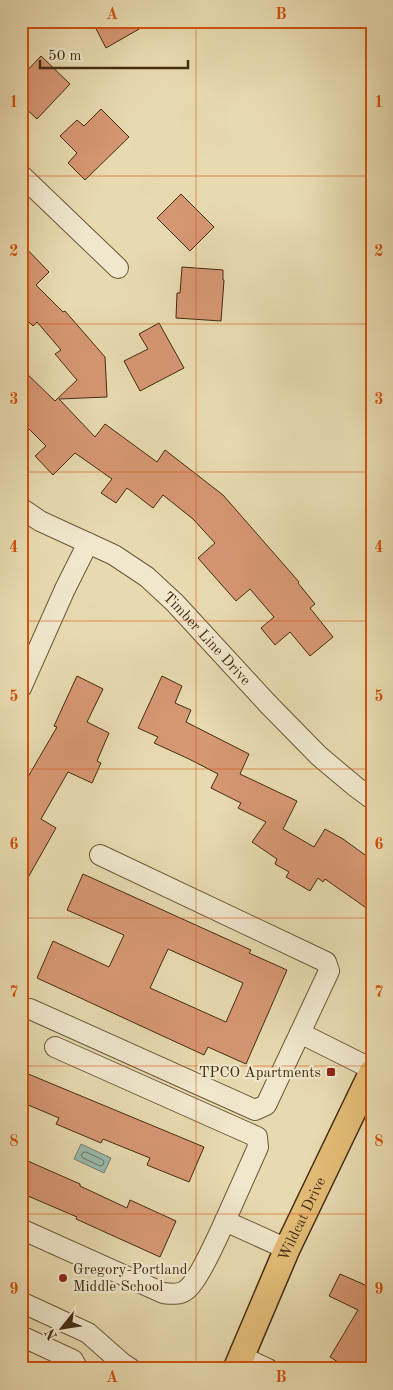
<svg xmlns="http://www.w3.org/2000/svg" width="393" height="1390" font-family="'Old Standard TT',serif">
  <rect width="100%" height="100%" fill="#e8dab0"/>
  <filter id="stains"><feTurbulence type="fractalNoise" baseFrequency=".004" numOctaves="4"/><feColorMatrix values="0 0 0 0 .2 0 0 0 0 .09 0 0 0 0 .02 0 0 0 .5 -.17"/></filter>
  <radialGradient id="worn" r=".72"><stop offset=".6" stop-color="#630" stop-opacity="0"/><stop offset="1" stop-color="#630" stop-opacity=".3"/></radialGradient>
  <polygon fill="#97baae" stroke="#75816f" points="81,1144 111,1158 104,1173 74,1159"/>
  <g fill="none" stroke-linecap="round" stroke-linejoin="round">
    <polygon stroke="#6d7360" stroke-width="1" points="86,1152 103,1160 104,1162 103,1165 100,1166 83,1158 81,1155 83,1153"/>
  </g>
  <g fill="#d69773" stroke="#432c11" fill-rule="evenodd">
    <polygon points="92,21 153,21 106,48"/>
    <polygon points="41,56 70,84 37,119 21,104 21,77"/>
    <polygon points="101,109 129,137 85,180 68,163 77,153 60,136 77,120 84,126"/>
    <polygon points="181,194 214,227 190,251 157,218"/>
    <polygon points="21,243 49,272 36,285 63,312 65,311 105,357 107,397 59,399 95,437 105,424 157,462 165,450 223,495 299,582 298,583 315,604 310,608 333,637 310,656 290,632 275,645 261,628 274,617 250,589 236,601 198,558 215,543 193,519 163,495 153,508 127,488 116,503 101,493 112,479 75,453 53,475 35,456 46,446 21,421 21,368 55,401 77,380 55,354 61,350 37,322 33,326 21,314"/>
    <polygon points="182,267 223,270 223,280 224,280 221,321 176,318 177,293 180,293"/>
    <polygon points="159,323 184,368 140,391 124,361 148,349 139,334"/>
    <polygon points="77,676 103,689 87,722 109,733 97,761 101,763 92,783 68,772 41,819 56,828 21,890 21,789 57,727 54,726"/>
    <polygon points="162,676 182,686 175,703 191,710 186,722 249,754 240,774 297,801 283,829 314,847 325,829 343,839 372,860 372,912 325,879 323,882 318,878 310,891 286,877 289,872 275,864 277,859 252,842 266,822 238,808 241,803 211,788 218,774 189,759 154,743 158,737 138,728"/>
    <path d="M 83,874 L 251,950 L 249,953 L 287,970 L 246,1064 L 208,1047 L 204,1055 L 37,978 L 53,941 L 109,967 L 124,935 L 67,910 ZM 168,949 L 243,983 L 226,1022 L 150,988 Z"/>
    <polygon points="21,1071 204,1147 189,1182 147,1165 150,1158 103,1139 101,1143 56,1124 59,1118 21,1102"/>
    <polygon points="21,1158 80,1184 80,1186 127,1208 130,1200 176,1221 160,1257 76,1219 77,1217 21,1193"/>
    <polygon points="340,1274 372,1288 372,1356 364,1369 349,1369 330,1357 358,1310 329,1296"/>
  </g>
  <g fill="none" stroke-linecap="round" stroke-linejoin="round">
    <defs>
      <g id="minor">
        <polyline points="21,175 118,268"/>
        <path id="s1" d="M 21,508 L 40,521 L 114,555 L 147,577 L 175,603 L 268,704 L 319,756 L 356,787 L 372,799"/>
        <polyline points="21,688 65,589 88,543"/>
        <polyline points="100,855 326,962 329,971 300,1033 372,1069"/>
        <polyline points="30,1009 255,1110 266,1105 300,1033"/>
        <polyline points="55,1047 257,1137 258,1147 225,1221"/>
        <path d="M 21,1229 L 163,1293 C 171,1294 180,1295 186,1290 C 198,1282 218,1236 225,1221 L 287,1249"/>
        <polyline points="21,1302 88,1333 122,1363 131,1369"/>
        <polyline points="21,1336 73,1360 78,1369"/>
        <polyline points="242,1357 268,1369"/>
      </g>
      <g id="major">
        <path id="s2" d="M 236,1369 L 287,1249 L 372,1072"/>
      </g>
    </defs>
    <use href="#minor" stroke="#6c5839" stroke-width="22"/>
    <use href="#major" stroke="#432c11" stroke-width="28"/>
    <use href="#minor" stroke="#f0e7cc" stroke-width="20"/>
    <use href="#major" stroke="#e4bd78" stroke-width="25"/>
  </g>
  <path fill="none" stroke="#cf520d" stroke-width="1" stroke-opacity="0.55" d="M 196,21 L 196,1369M 21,176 L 372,176M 21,324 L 372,324M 21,472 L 372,472M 21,621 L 372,621M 21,769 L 372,769M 21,918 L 372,918M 21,1066 L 372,1066M 21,1214 L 372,1214"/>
  <g fill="#8f2418" stroke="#f0e7cc" stroke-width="2">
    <rect x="326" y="1067" width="10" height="10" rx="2.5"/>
    <circle cx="63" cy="1278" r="5"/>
  </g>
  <g text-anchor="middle" stroke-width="4.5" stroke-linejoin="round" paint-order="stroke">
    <g font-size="15" fill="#432c11" stroke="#f0e7cc">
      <text dy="5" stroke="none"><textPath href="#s1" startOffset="230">Timber Line Drive</textPath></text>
      <text dy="5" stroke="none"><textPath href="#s2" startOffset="164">Wildcat Drive</textPath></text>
    </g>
    <g font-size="15" fill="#432c11" stroke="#f0e7cc" text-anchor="end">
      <text x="321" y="1077">TPCO Apartments</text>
      <text x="73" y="1274" text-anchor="start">Gregory-Portland<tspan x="73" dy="17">Middle School</tspan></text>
    </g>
  </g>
  <rect width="393" height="1390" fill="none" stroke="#e8dab0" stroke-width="55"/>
  <g transform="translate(62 1328) rotate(240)" stroke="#f0e7cc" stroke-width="4" paint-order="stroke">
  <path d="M0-4L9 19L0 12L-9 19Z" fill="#432c11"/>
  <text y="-8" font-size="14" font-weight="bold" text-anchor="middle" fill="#432c11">N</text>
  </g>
  <path d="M40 60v8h148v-8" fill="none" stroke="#432c11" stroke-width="2.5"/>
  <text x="48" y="60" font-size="15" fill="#432c11" stroke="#f0e7cc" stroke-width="4" paint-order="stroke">50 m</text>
  <rect x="28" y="28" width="338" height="1334" fill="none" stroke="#cf520d" stroke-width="2"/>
  <g font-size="16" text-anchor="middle" font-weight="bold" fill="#cf520d">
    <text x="112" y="19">A</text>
    <text x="281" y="19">B</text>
    <text x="14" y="107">1</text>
    <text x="379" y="107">1</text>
    <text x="14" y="256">2</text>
    <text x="379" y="256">2</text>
    <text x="14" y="404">3</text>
    <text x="379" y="404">3</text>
    <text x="14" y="552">4</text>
    <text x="379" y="552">4</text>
    <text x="14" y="701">5</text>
    <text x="379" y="701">5</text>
    <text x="14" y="849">6</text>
    <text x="379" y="849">6</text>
    <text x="14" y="997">7</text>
    <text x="379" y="997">7</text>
    <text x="14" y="1146">8</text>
    <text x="379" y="1146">8</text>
    <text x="14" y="1294">9</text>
    <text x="379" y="1294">9</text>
    <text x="112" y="1382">A</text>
    <text x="281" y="1382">B</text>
  </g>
  <rect width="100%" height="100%" filter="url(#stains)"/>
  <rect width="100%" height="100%" fill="url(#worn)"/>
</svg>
